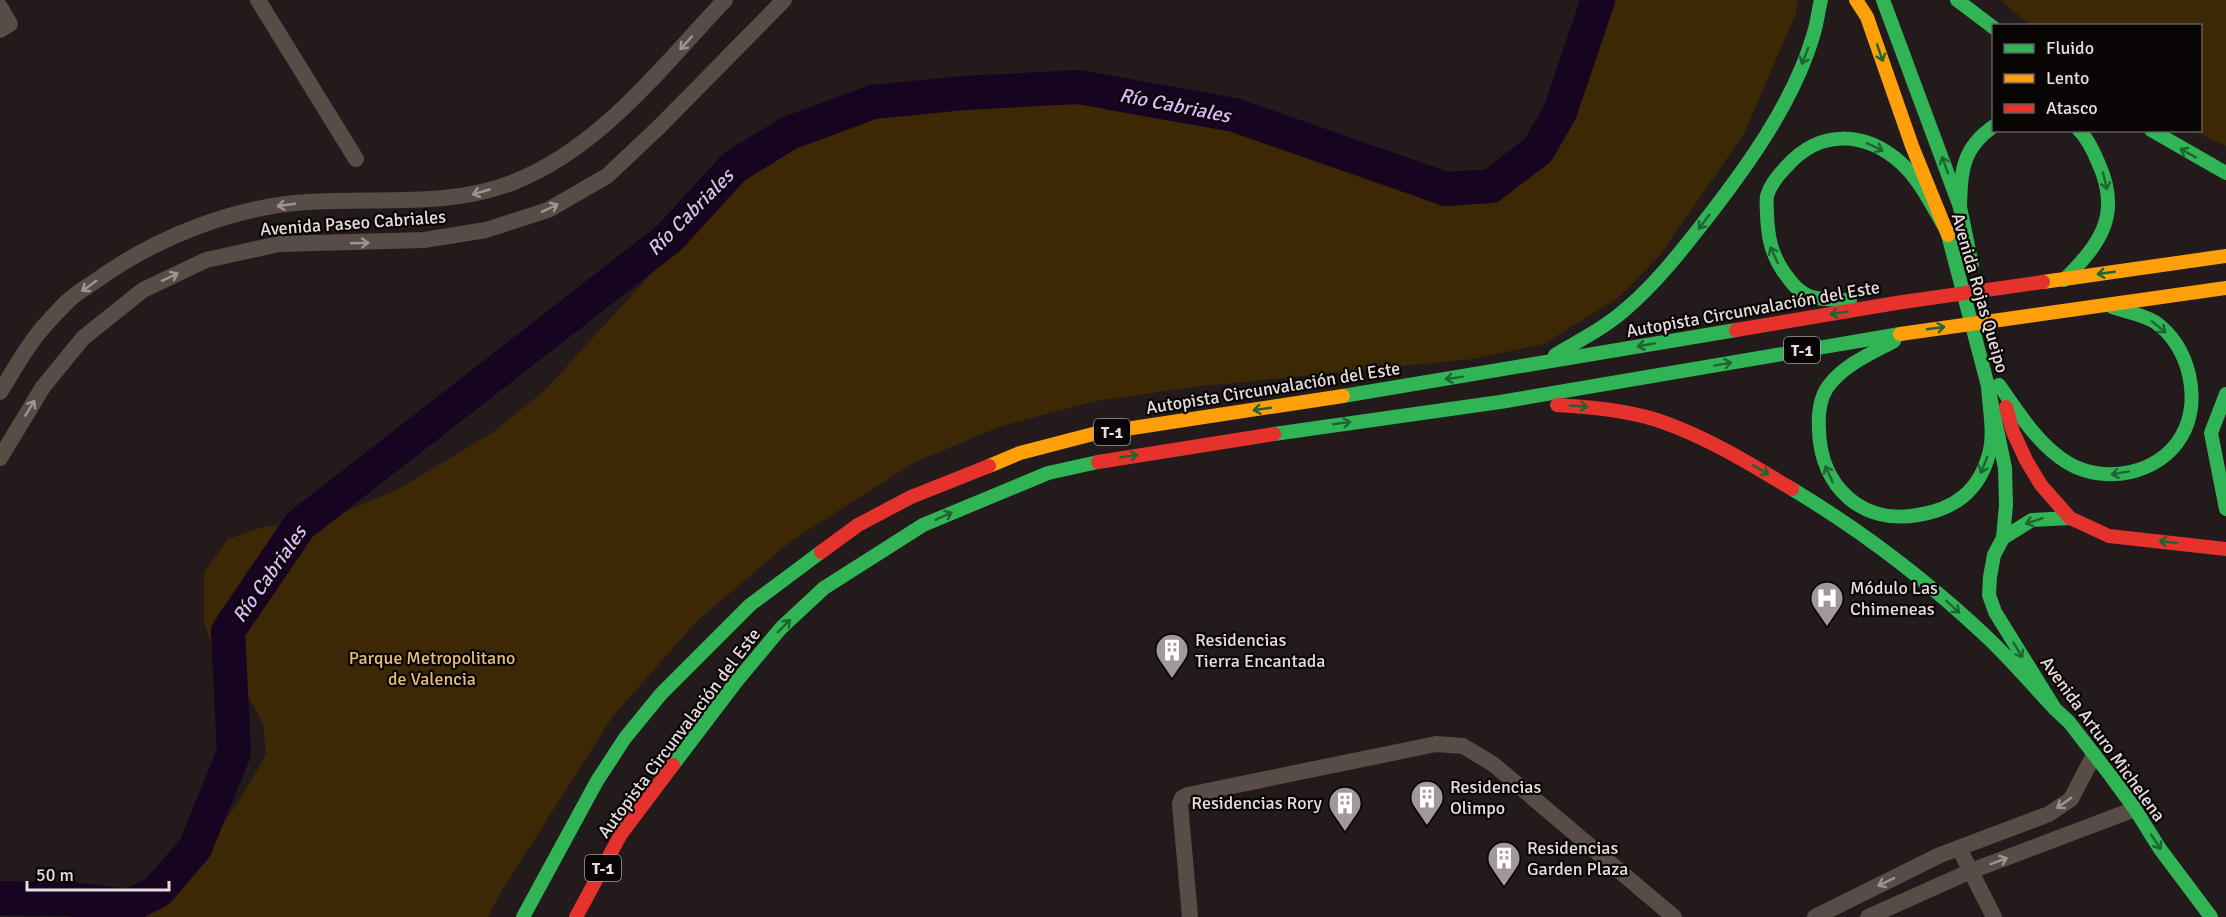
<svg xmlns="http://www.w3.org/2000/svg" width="2226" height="917" font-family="Signika,sans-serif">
  <rect width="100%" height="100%" fill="#221a1b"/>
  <g fill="#3c2805">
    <polygon points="1610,0 1797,0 1796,13 1744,134 1660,255 1618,298 1544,344 1473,359 1194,387 1096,401 1002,426 915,462 791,541 697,621 613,716 501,892 488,917 134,917 188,870 237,804 266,755 263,724 242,684 218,664 204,622 204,572 228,539 263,527 331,518 400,488 492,433 545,390 642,284 740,170 791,137 844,112 908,98 997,88 1106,90 1196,100 1300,138 1422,185 1467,190 1530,167 1574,110"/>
    <polygon points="2000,0 2226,0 2226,146 2193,131 2200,130 2200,26 2030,25"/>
  </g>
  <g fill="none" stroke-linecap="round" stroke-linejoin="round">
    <polyline stroke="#170421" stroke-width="34" points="0,898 69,899 129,906 158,891 195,848 234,753 228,631 300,525 669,238 734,167 789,133 873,102 964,93 1078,87 1234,115 1446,189 1491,186 1538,150 1560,112 1598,0"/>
    <g stroke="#584c47" stroke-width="16">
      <polyline points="258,0 356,159"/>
      <polyline points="0,7 10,24 0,30"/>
      <path d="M 0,392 C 10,377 18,361 29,346 C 39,330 54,315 68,301 C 76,293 87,287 97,280 C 157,237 233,207 307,202 C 376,197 449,208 514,182 C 602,147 662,66 725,0"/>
      <polyline points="0,458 43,387 83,338 143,290 206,260 279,244 424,240 486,230 548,210 607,176 659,127 784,0"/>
      <polyline points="1959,848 1994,917"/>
      <polyline points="1190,917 1180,804 1182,798 1188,795 1436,744 1463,746 1493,764 1674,917"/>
      <polyline points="1815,917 1940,855 2049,814 2071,799 2094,755"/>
      <polyline points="1868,917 1971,871 2135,809"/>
    </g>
    <g stroke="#30b455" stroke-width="14">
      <polyline points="1883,0 1960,207 1972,265"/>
      <polyline points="1957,0 1994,28"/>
      <polyline points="2151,130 2226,173"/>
      <path d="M 1960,207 C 1961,171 1962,148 1994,126"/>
      <polyline points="1948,235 1988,386 2005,468 2006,505 2003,538 1994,555 1990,577 1989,595 1995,612 2055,709 2069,722 2110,775 2135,809 2160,849 2211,917"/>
      <path d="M 2064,280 C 2101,243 2122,214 2098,162 C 2093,150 2088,139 2079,130"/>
      <path d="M 1850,300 C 1837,299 1822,301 1809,296 C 1797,291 1790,281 1783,271 C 1771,253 1768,237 1767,215 C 1767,209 1766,202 1767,196 C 1770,185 1779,174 1787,166 C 1820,129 1865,131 1901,163 C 1921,181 1933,208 1947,231"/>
      <path d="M 1894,341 C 1872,353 1846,364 1830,384 C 1819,397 1818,415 1819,431 C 1821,487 1862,525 1918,515 C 1955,509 1979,491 1989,454 C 1995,433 1989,408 1988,386"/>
      <path d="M 1555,355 C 1580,340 1606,327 1627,308 C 1655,284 1678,255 1700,227 C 1744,171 1793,104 1813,36 C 1817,24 1818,12 1821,0"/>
      <path d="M 1999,385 C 2019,413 2038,445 2068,463 C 2105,485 2159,474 2181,437 C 2203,401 2189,345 2155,322 C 2142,314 2126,312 2112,307"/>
      <polyline points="2226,394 2211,433 2226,509"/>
      <polyline points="1343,396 1736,330"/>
      <polyline points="1274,434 1500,402 1900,334"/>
      <path d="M 1792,489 C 1862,531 1930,583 1989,639 C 2012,661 2033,686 2055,709"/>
      <polyline points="2003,538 2032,520 2070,518"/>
      <polyline points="673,765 736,682 781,628 824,588 923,525 1048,473 1098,462"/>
      <polyline points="523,917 597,781 625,738 661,694 750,605 821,552"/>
    </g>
    <g stroke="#ff9f0a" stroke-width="14">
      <polyline points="1856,0 1867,17 1912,146 1948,235"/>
      <polyline points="2043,282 2226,256"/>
      <polyline points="1900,334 2226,288"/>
      <polyline points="989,466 1020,453 1093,434 1343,396"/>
    </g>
    <g stroke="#e5322d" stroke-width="14">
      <polyline points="1736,330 1896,303 2043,282"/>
      <path d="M 1557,405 C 1591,407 1624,410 1657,420 C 1705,436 1749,463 1792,489"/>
      <polyline points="2006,407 2013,432 2026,460 2041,485 2070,518 2109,536 2226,549"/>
      <polyline points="1098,462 1274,434"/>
      <polyline points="821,552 858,525 911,497 989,466"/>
      <polyline points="576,917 621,834 673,765"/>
    </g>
  </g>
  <defs><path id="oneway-shaft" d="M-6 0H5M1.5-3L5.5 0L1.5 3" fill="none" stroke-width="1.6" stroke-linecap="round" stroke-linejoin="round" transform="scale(1.5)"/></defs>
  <g stroke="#a09492">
    <use href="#oneway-shaft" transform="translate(686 43) rotate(132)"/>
    <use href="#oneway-shaft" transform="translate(481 192) rotate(164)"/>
    <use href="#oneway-shaft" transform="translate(286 205) rotate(172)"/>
    <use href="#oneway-shaft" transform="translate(550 208) rotate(-26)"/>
    <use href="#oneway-shaft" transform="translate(360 243) rotate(-2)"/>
    <use href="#oneway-shaft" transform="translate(170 277) rotate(-25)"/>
    <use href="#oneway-shaft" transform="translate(89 286) rotate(144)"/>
    <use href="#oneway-shaft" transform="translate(30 408) rotate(-59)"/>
    <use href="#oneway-shaft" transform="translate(2064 803) rotate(145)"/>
    <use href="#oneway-shaft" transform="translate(1999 861) rotate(-21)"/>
    <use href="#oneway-shaft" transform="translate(1886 882) rotate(154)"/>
  </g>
  <g stroke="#1f6531">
    <use href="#oneway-shaft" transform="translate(1880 53) rotate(71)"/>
    <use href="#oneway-shaft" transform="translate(1805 56) rotate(112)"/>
    <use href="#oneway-shaft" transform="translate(1875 147) rotate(25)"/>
    <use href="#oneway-shaft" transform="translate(2188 153) rotate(-151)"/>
    <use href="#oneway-shaft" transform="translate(1945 165) rotate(-110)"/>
    <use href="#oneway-shaft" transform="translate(2105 181) rotate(76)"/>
    <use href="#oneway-shaft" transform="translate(1704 222) rotate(127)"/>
    <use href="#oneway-shaft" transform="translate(1774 255) rotate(-115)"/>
    <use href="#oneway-shaft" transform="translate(2106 273) rotate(172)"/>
    <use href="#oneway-shaft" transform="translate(1839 313) rotate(170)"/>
    <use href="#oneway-shaft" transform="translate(2159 327) rotate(39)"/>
    <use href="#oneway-shaft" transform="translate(1936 328) rotate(-8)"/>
    <use href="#oneway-shaft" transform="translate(1646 345) rotate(170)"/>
    <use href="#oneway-shaft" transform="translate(1723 364) rotate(-10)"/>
    <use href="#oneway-shaft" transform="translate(1454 378) rotate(171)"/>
    <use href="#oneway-shaft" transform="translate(1579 406) rotate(3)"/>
    <use href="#oneway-shaft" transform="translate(1262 409) rotate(172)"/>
    <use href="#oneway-shaft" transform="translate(1342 423) rotate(-8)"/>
    <use href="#oneway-shaft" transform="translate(1129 456) rotate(-9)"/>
    <use href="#oneway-shaft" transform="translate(1984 465) rotate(112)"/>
    <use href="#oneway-shaft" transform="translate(1761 470) rotate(31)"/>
    <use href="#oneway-shaft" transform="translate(2120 473) rotate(170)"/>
    <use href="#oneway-shaft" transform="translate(1829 474) rotate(-115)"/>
    <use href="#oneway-shaft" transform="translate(944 516) rotate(-24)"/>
    <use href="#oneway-shaft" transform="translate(2034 521) rotate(161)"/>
    <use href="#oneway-shaft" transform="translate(2168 542) rotate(-174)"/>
    <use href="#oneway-shaft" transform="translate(1953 607) rotate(42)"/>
    <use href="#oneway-shaft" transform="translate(784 626) rotate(-45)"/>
    <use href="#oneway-shaft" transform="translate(2018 650) rotate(59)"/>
    <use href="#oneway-shaft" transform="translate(2156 842) rotate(57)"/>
  </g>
  <defs>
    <symbol id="hospital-pin" viewBox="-11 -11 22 30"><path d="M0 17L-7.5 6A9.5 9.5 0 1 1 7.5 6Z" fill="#a29899" stroke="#0a0505"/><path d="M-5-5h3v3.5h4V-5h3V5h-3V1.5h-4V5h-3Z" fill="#fff"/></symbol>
    <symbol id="building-pin" viewBox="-11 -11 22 30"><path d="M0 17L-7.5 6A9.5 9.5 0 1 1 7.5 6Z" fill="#a29899" stroke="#0a0505"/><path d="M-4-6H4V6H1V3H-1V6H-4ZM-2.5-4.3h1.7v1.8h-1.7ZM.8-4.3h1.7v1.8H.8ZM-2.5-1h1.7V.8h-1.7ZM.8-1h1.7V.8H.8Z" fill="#fff"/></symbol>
  </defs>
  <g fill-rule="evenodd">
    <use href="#hospital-pin" x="1808" y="579" width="38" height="52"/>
    <use href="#building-pin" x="1153" y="631" width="38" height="52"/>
    <use href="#building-pin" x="1408" y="778" width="38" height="52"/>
    <use href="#building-pin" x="1326" y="784" width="38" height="52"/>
    <use href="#building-pin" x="1485" y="839" width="38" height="52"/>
  </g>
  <g text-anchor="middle" stroke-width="4.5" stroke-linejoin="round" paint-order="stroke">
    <g fill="#0a0505" stroke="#a59c9c" stroke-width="1.5">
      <rect x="1784" y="337" width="36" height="26" rx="4.5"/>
      <rect x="1094" y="419" width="36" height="26" rx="4.5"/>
      <rect x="585" y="855" width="36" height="26" rx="4.5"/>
    </g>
    <g font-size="16" font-weight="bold" fill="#e7dcdd">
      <text x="1802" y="356">T-1</text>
      <text x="1112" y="438">T-1</text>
      <text x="603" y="874">T-1</text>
    </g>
    <g font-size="18" fill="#e7dcdd" stroke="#0a0505">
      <text transform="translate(353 223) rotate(-4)" y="6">Avenida Paseo Cabriales</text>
      <text transform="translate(1980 293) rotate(74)" y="6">Avenida Rojas Queipo</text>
      <text transform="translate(1753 309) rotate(-10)" y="6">Autopista Circunvalación del Este</text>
      <text transform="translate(1273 388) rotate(-9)" y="6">Autopista Circunvalación del Este</text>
      <text transform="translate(679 733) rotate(-53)" y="6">Autopista Circunvalación del Este</text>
      <text transform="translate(2103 739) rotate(54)" y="6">Avenida Arturo Michelena</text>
    </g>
    <g font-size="18" fill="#e7dcdd" stroke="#0a0505" text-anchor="start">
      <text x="1850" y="594">Módulo Las<tspan x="1850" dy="21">Chimeneas</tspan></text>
      <text x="1195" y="646">Residencias<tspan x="1195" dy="21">Tierra Encantada</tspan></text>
      <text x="1450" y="793">Residencias<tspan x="1450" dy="21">Olimpo</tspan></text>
      <text x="1322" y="809" text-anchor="end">Residencias Rory</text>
      <text x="1527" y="854">Residencias<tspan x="1527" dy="21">Garden Plaza</tspan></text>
    </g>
    <g font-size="18" fill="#e9bd79" stroke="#0a0505">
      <text x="432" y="664">Parque Metropolitano<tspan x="432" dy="21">de Valencia</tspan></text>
    </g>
    <g font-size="20" font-style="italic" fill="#deb8fb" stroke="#0a0505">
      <text transform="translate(1175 105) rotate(11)" y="7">Río Cabriales</text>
      <text transform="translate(690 212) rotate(-45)" y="7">Río Cabriales</text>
      <text transform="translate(269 574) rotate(-55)" y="7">Río Cabriales</text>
    </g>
  </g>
  <rect x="1992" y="24" width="210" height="108" fill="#0a0505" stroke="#625b5b" stroke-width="1.5"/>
  <rect x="2004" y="44" width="30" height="9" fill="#30b455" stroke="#625b5b" stroke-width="1.5"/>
  <text x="2046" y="54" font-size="18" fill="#e7dcdd">Fluido</text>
  <rect x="2004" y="74" width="30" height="9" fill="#ff9f0a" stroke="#625b5b" stroke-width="1.5"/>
  <text x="2046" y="84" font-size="18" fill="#e7dcdd">Lento</text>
  <rect x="2004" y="104" width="30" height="9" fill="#e5322d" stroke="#625b5b" stroke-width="1.5"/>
  <text x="2046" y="114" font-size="18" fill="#e7dcdd">Atasco</text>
  <path d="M27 881v9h142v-9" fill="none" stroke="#e7dcdd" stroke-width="3"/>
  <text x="36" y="881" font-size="18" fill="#e7dcdd" stroke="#0a0505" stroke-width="4.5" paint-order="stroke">50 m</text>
</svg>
